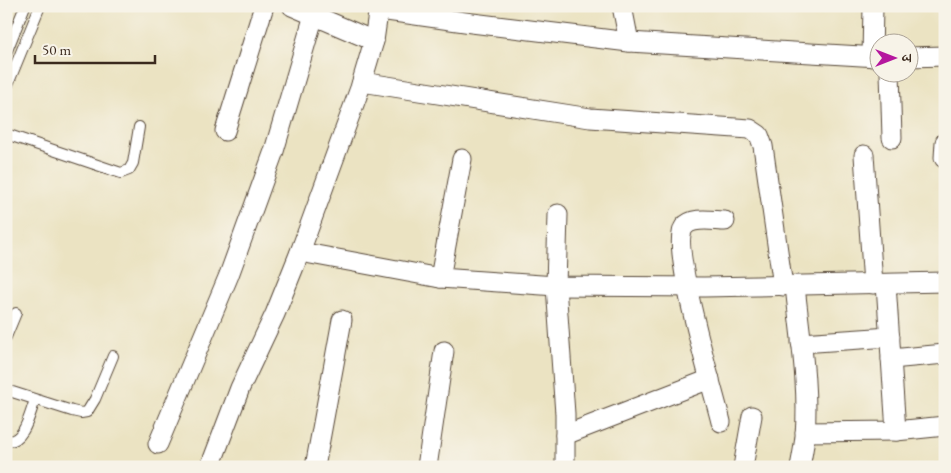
<svg xmlns="http://www.w3.org/2000/svg" width="951" height="473" font-family="'EB Garamond','Noto Serif Devanagari',serif">
  <rect width="100%" height="100%" fill="#f7f3e8"/>
  <filter id="ink" filterUnits="userSpaceOnUse"><feTurbulence type="fractalNoise" baseFrequency=".02" numOctaves="2"/><feDisplacementMap in="SourceGraphic" scale="10" xChannelSelector="R" yChannelSelector="G"/><feConvolveMatrix kernelMatrix="1 2 1 2 8 2 1 2 1" color-interpolation-filters="sRGB"/></filter>
  <filter id="wash" filterUnits="userSpaceOnUse"><feTurbulence type="fractalNoise" baseFrequency=".0096" numOctaves="4" result="noise"/><feDisplacementMap in="SourceGraphic" scale="20" xChannelSelector="R" yChannelSelector="G"/><feGaussianBlur stdDeviation="1.12" result="paint"/><feColorMatrix in="noise" values="0 0 0 0 0 0 0 0 0 0 0 0 0 0 0 0 0 1.4 0 .05"/><feComposite in="paint" operator="in"/></filter>
  <g filter="url(#wash)">
    <rect width="100%" height="100%" fill="#ebe3c2"/>
  </g>
  <g filter="url(#ink)">
    <g fill="none" stroke-linecap="round" stroke-linejoin="round">
      <defs>
        <g id="lane">
          <polyline points="6,53 25,6"/>
          <polyline points="6,89 40,6"/>
          <polyline points="6,134 121,173 129,170 133,163 139,127"/>
          <polyline points="6,337 16,313"/>
          <polyline points="6,390 72,411 81,413 87,412 95,399 113,356"/>
          <path d="M 6,441 C 24,444 30,413 35,400"/>
        </g>
        <g id="street">
          <polyline points="292,6 374,41"/>
          <polyline points="622,6 629,42"/>
          <polyline points="380,10 472,23 629,42 878,57"/>
          <polyline points="872,57 873,6"/>
          <polyline points="908,57 945,56"/>
          <polyline points="890,72 892,138"/>
          <polyline points="362,82 590,118 750,129 759,135 763,146 783,286"/>
          <polyline points="225,131 264,6"/>
          <polyline points="864,155 873,284"/>
          <polyline points="944,158 945,142"/>
          <polyline points="558,214 556,286 565,414 565,467"/>
          <polyline points="300,252 440,278 556,286 704,287 945,282"/>
          <polyline points="440,278 462,159"/>
          <polyline points="886,284 896,431"/>
          <path d="M 795,286 C 800,335 809,386 805,436 C 804,446 802,457 800,467"/>
          <polyline points="801,343 890,337"/>
          <polyline points="891,359 945,354"/>
          <path d="M 721,422 C 714,393 670,246 684,227 C 692,216 713,221 725,221"/>
          <polyline points="805,432 896,431 945,426"/>
          <polyline points="565,435 710,379"/>
          <polyline points="158,444 229,275 274,151 314,15"/>
          <polyline points="210,467 240,388 275,314 300,252 360,88 374,41 379,6"/>
          <polyline points="315,467 342,320"/>
          <polyline points="427,467 444,351"/>
          <polyline points="743,467 752,416"/>
        </g>
      </defs>
      <use href="#lane" stroke="#554637" stroke-width="12"/>
      <use href="#street" stroke="#554637" stroke-width="21"/>
      <use href="#lane" stroke="#fff" stroke-width="10"/>
      <use href="#street" stroke="#fff" stroke-width="19"/>
    </g>
  </g>
  <rect width="951" height="473" fill="none" stroke="#f7f3e8" stroke-width="25"/>
  <g transform="translate(894 58) rotate(90)"><circle r="24" fill="#f7f3e8" stroke="#aca397"/>
  <path d="M0-4L9 19L0 12L-9 19Z" fill="#b5179e"/>
  <text y="-8" font-size="14" font-weight="bold" text-anchor="middle" fill="#3b2a1e">उ</text>
  </g>
  <path d="M35 55v8h120v-8" fill="none" stroke="#3b2a1e" stroke-width="2.5"/>
  <text x="42" y="55" font-size="15" fill="#3b2a1e" stroke="#f7f3e8" stroke-width="4" paint-order="stroke">50 m</text>
</svg>
